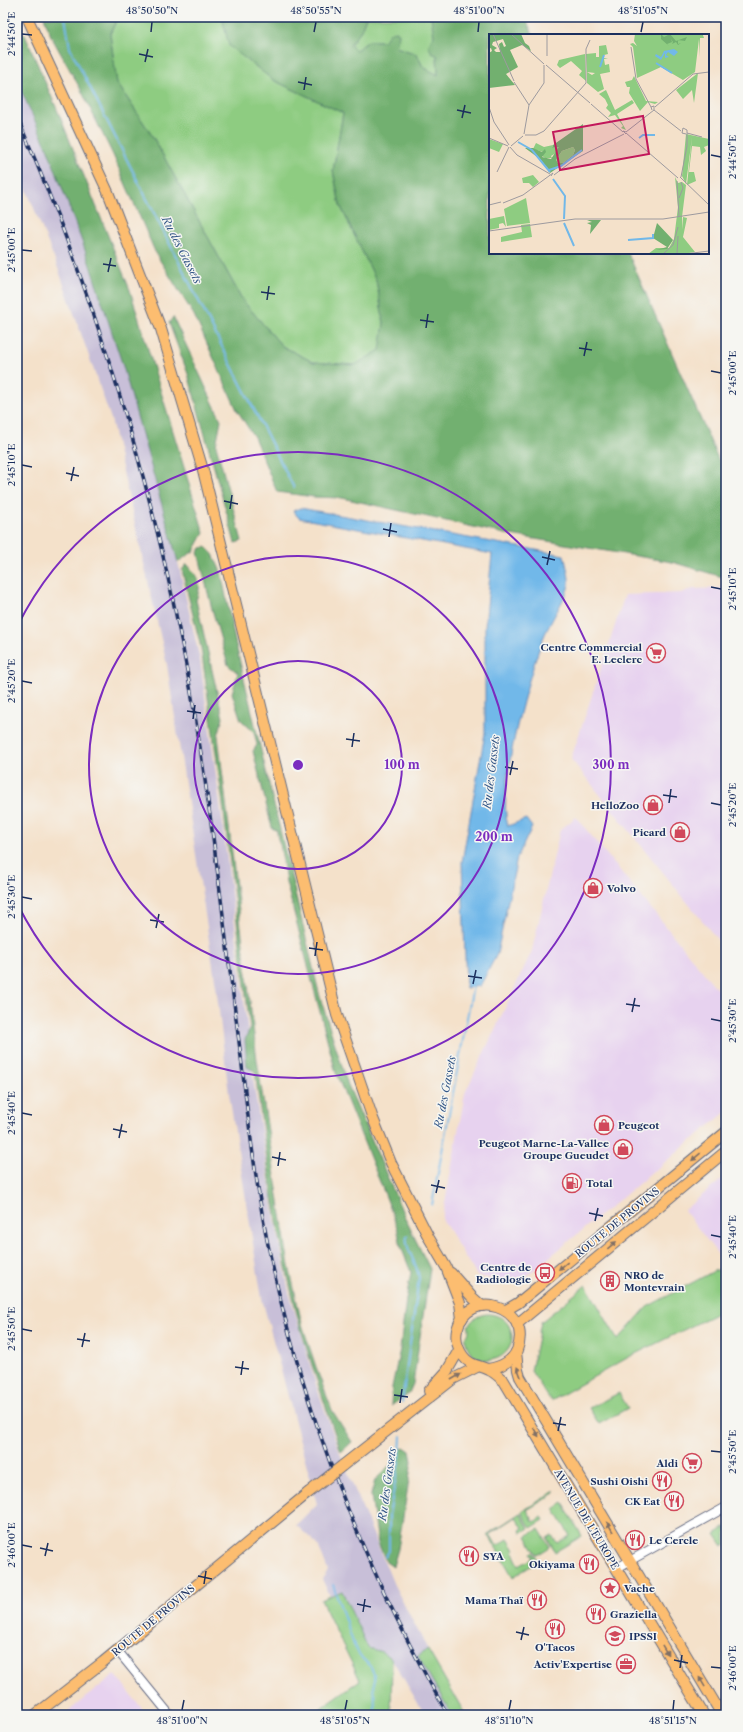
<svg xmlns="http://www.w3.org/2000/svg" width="743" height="1732" font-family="'Libre Caslon Text',serif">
  <rect width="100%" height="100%" fill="#f6f6f2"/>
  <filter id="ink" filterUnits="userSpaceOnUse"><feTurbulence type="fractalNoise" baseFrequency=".025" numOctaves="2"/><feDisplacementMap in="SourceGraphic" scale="8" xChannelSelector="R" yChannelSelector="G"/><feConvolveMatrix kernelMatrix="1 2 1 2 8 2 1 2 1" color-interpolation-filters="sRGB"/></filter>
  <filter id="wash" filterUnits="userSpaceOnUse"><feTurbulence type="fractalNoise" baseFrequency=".012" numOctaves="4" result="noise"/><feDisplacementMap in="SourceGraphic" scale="16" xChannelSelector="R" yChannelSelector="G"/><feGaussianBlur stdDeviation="0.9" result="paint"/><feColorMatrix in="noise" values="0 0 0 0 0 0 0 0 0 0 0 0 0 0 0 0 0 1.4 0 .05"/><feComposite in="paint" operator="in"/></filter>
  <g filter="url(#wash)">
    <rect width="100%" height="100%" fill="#f4e1ca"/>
    <g fill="#e7d2ef">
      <polygon points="726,588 726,950 571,759 625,595 681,593 693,589"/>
      <polygon points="576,817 726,1000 726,1112 518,1283 477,1276 442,1219 465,1093 532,951 560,830"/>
      <polygon points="726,1176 726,1265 684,1210"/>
      <polygon points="115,1674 147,1715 64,1715"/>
    </g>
    <polygon fill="#c8bfd8" points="17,81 48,150 84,247 123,366 178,562 200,660 223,825 255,1092 275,1220 289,1292 316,1385 341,1456 394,1585 428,1650 466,1715 425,1715 392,1659 382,1652 368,1648 342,1591 330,1596 322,1579 328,1571 318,1545 296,1525 317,1504 262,1299 229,1094 216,986 167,665 111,419 58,268 17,166"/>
    <g fill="#8ecc81" stroke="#547e70">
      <polygon points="118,17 222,17 230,46 273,80 343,113 333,171 340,205 376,280 384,323 381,350 355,365 313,362 282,346 243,301 153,137 117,83 110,34"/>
      <polygon points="366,17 431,17 437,55 438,75 423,67 417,54 396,47 399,34 391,32 385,41 369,41 356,50 350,45 361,30"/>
      <polygon points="726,1268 726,1309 629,1357 551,1401 531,1371 541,1322 586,1285 618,1340 647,1307 714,1271"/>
      <path d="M 489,1314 C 497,1315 505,1318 509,1326 C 525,1358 471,1378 465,1338 C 469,1335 470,1330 468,1326 C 473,1318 480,1314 489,1314 Z"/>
      <polygon points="619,1393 628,1408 599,1424 589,1408"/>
      <polygon points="555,1491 555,1493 527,1510 534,1522 542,1517 544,1520 531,1528 521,1512"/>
      <polygon points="563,1503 582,1536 555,1552 547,1538 552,1535 557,1543 570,1536 554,1509"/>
      <polygon points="520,1513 529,1528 521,1533 520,1530 523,1528 516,1517 490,1534 497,1546 508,1539 515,1550 513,1552 519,1566 533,1558 531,1553 533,1552 539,1561 513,1577 488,1534"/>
      <polygon points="726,1527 726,1545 723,1546 715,1534"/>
      <polygon points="539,1529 550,1547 537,1555 526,1536"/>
      <polygon points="342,1591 368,1648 382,1652 392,1659 391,1715 311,1715 360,1680 321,1600"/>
      <polygon points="428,1650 465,1714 466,1715 452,1715 418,1656"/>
    </g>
    <g fill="#72b06f" stroke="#467066">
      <polygon points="44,17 118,17 110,34 117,83 153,137 243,301 282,346 313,362 355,365 380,350 384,323 376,280 340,205 333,171 343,113 273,80 229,46 222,17 366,17 361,30 350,45 356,50 369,41 384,41 391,32 397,31 399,34 396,47 417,54 423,67 438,75 437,55 433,54 428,46 434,36 431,17 525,17 533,35 490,35 490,253 628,253 726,477 726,578 672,562 505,534 342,498 314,497 277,492 254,437 237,410 194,315 156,254 113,155 81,90 51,36"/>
      <polygon points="17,29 25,35 59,114 130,290 204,533 194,551 178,562 123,366 84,247 48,150 17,81 17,57 21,57 22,53 17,40"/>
      <polygon points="173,317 221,420 216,445 242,541 235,543 188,374 169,323"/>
      <path d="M 206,547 L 213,554 L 221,572 L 235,641 L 320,997 L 348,1085 L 406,1220 L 430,1269 L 413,1384 L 409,1393 L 391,1406 L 392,1387 L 400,1349 L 406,1299 L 411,1272 L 401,1247 L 397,1227 L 386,1197 L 336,1073 L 286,882 C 284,871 283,860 281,849 C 280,842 277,840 277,831 L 272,828 L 253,751 L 257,745 L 254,732 L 241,720 L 232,693 L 238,673 L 228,665 L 212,609 L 198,552 L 201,548 Z"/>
      <path d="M 187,564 C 198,577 203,583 196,600 L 223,718 L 218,736 L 257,1060 L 289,1266 L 302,1324 L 318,1373 L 332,1410 L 352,1442 L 341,1452 C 327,1409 311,1366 299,1322 C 277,1240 266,1155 255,1071 L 247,1067 L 245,1040 L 250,1028 L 222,797 L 201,648 L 182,570 Z"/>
      <polygon points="404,1447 410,1451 412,1461 398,1549 393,1566 386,1561 378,1543 371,1495 375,1480 391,1464 394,1453"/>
    </g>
    <path fill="#71b8e9" stroke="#4674a4" d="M 300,508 L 564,555 C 566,564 570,577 569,585 C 567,595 550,623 545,634 C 529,671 496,790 508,826 L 526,819 L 532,827 L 517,858 L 497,954 L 480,986 L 466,988 L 462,862 L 485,733 L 485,627 L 492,554 L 299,518 L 293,511 Z"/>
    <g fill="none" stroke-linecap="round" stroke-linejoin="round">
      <g stroke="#71b8e9" stroke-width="2">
        <polyline points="65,17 70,48 294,488"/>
        <polyline points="432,1205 473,986"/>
        <path d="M 402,1402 L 419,1278 C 418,1264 404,1248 407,1236"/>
        <polyline points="385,1557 389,1551 389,1515 400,1456 401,1436"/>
        <polyline points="333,1585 355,1648 362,1658 371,1667 374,1674 375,1715"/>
      </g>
    </g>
  </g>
  <g filter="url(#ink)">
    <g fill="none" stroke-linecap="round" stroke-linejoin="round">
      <defs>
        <g id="minor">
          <polyline points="617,1568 726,1507"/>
          <polyline points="117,1650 170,1715"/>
        </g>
        <g id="major">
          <polyline points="27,17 108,192 161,329 203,470 337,1015 372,1116 391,1163 429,1238 446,1267 460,1303 462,1319"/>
          <polyline points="451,1273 472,1297 482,1306"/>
          <polyline points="506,1310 518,1303 726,1132"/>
          <polyline points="517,1324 726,1151"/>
          <polyline points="516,1352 518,1370 520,1377 722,1715"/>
          <path d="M 488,1369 C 500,1367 512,1362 517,1350 C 534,1307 468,1286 457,1330 C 455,1339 458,1349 463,1356 C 470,1366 480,1365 489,1370 C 494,1372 499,1377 504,1381 L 704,1715"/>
          <polyline points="429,1391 447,1371 459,1350"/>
          <polyline points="342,1466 453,1379 477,1367"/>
          <polyline points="35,1715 103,1662 308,1493"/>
        </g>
      </defs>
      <use href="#minor" stroke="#676d84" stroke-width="10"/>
      <use href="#major" stroke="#676d84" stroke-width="12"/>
      <use href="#minor" stroke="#fff" stroke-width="8"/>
      <use href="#major" stroke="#fcbd6f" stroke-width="10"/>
      <defs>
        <path id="rail" d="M 17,117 C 97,301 156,494 191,692 C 212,813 225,936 241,1057 C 248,1118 255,1179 267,1240 C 301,1407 363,1567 448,1715"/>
      </defs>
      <use href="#rail" stroke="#1b2f5e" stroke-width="3.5"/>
      <use href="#rail" stroke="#f6f6f2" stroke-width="2" stroke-dasharray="6" stroke-linecap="butt"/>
      <defs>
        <polyline id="major-bridge" points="308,1493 342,1466"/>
      </defs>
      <use href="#major-bridge" stroke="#676d84" stroke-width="12" stroke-linecap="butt"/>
      <use href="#major-bridge" stroke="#fcbd6f" stroke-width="10"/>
    </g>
    <defs><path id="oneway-solid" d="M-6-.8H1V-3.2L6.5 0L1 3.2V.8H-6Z"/></defs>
    <g fill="#806f66">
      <use href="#oneway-solid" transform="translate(696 1157) rotate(140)"/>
      <use href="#oneway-solid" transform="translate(612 1245) rotate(-39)"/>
      <use href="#oneway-solid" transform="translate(563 1266) rotate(141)"/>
      <use href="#oneway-solid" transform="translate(519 1372) rotate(-111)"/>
      <use href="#oneway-solid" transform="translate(456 1377) rotate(-30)"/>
      <use href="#oneway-solid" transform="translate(536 1432) rotate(59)"/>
      <use href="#oneway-solid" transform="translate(610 1527) rotate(-120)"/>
      <use href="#oneway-solid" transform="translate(665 1650) rotate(59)"/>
      <use href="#oneway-solid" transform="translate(702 1682) rotate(-121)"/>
    </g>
  </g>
  <path fill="none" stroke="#1b2f5e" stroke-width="1.5" d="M 151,32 L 152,22M 314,32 L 316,22M 478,32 L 479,22M 641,32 L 643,22M 22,34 L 32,35M 139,54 L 153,57M 145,62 L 148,49M 298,82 L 312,85M 304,90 L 306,77M 457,110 L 471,113M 462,118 L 465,105M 711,155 L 721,157M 22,250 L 32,251M 103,264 L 116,266M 108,272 L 111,258M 261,292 L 275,294M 267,300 L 269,286M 420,320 L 434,322M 426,328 L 428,314M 579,348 L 592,350M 584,356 L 587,342M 711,371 L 721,373M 22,465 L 32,467M 66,473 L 79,476M 71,481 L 74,467M 224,501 L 238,504M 230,509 L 232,495M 383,529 L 397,532M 389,537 L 391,523M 542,557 L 555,560M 547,565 L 550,551M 711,587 L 721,589M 22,681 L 32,683M 187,711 L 201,713M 193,719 L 195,705M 346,739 L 360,741M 352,747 L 354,733M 505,767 L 518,769M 510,775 L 513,761M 663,795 L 677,797M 669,803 L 671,789M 711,803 L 721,805M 22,897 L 32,899M 150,920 L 164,922M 156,928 L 159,914M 309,948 L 323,950M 315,956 L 317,942M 468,976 L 482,978M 473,984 L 476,970M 626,1004 L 640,1006M 632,1012 L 635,998M 711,1019 L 721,1021M 22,1113 L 32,1115M 113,1129 L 127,1132M 119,1138 L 122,1124M 272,1157 L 286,1160M 278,1166 L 280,1152M 431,1185 L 445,1188M 436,1193 L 439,1180M 589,1213 L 603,1216M 595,1221 L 598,1208M 711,1235 L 721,1237M 22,1329 L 32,1331M 77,1339 L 90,1341M 82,1347 L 85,1333M 235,1367 L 249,1369M 241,1375 L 243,1361M 394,1395 L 408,1397M 400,1403 L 402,1389M 553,1423 L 566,1425M 558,1431 L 561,1417M 711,1451 L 721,1452M 22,1545 L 32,1547M 40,1548 L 53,1551M 45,1556 L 48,1543M 198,1576 L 212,1579M 204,1584 L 206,1571M 357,1604 L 371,1607M 363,1612 L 365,1599M 516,1632 L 529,1635M 521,1640 L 524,1627M 674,1660 L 688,1663M 711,1667 L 721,1668M 680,1668 L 682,1655M 182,1710 L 184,1700M 345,1710 L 347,1700M 509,1710 L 511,1700M 673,1710 L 674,1700"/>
  <g fill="none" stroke="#7b2cbf" stroke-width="2">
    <circle cx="298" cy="765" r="104"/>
    <circle cx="298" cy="765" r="209"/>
    <path d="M18 625A313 313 0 1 1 18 905"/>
  </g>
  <defs>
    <symbol id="supermarket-ring" viewBox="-11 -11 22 22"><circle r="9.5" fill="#f6f6f2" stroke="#d1495b" stroke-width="1.5"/><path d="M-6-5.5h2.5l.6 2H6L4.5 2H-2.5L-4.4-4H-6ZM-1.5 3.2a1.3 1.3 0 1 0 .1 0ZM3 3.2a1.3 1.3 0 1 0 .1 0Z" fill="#d1495b"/></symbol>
    <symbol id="shop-ring" viewBox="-11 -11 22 22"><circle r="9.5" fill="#f6f6f2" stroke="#d1495b" stroke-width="1.5"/><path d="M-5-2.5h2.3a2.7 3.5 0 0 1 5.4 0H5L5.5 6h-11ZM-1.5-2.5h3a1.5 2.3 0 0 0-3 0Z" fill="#d1495b"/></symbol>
    <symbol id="fuel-ring" viewBox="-11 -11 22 22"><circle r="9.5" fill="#f6f6f2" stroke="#d1495b" stroke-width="1.5"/><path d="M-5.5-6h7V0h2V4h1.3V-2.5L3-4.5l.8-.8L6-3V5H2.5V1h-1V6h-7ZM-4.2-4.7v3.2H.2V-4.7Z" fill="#d1495b"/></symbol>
    <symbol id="bus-ring" viewBox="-11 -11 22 22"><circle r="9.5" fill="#f6f6f2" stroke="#d1495b" stroke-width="1.5"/><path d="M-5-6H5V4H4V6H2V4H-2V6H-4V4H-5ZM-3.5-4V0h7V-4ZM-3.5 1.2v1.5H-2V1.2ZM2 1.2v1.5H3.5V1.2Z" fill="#d1495b"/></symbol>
    <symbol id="building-ring" viewBox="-11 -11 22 22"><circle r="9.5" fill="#f6f6f2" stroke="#d1495b" stroke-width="1.5"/><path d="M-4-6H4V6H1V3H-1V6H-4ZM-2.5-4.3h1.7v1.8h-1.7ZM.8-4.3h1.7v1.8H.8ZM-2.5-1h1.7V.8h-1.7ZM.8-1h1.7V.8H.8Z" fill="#d1495b"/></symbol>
    <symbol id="restaurant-ring" viewBox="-11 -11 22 22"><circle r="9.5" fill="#f6f6f2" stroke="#d1495b" stroke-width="1.5"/><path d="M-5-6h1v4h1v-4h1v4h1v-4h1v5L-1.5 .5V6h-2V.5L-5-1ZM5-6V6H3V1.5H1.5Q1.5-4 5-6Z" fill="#d1495b"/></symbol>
    <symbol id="sight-ring" viewBox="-11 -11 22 22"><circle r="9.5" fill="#f6f6f2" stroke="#d1495b" stroke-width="1.5"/><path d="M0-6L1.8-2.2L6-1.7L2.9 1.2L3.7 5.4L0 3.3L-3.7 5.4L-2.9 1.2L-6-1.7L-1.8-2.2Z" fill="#d1495b"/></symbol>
    <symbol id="university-ring" viewBox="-11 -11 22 22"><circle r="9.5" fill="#f6f6f2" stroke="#d1495b" stroke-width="1.5"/><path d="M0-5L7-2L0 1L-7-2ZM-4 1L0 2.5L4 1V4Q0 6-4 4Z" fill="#d1495b"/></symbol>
    <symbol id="office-ring" viewBox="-11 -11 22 22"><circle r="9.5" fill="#f6f6f2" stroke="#d1495b" stroke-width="1.5"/><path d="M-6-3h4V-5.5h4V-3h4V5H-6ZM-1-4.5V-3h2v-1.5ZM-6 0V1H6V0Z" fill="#d1495b"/></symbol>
  </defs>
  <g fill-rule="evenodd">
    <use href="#supermarket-ring" x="645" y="642" width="22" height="22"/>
    <use href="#shop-ring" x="642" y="794" width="22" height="22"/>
    <use href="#shop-ring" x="669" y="821" width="22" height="22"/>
    <use href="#shop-ring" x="582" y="877" width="22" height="22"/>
    <use href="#shop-ring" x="593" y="1114" width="22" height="22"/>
    <use href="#shop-ring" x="612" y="1138" width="22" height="22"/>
    <use href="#fuel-ring" x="561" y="1172" width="22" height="22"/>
    <use href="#bus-ring" x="534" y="1262" width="22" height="22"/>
    <use href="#building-ring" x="599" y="1270" width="22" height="22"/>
    <use href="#supermarket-ring" x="681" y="1452" width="22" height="22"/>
    <use href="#restaurant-ring" x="651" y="1470" width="22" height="22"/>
    <use href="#restaurant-ring" x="663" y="1490" width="22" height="22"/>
    <use href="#restaurant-ring" x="624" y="1529" width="22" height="22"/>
    <use href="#restaurant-ring" x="458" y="1545" width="22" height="22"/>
    <use href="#restaurant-ring" x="578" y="1553" width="22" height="22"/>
    <use href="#sight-ring" x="599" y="1577" width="22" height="22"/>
    <use href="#restaurant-ring" x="526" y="1589" width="22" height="22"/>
    <use href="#restaurant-ring" x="585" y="1603" width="22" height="22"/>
    <use href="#restaurant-ring" x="544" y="1618" width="22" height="22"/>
    <use href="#university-ring" x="604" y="1625" width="22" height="22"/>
    <use href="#office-ring" x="615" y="1653" width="22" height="22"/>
  </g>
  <g text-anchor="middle" stroke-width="3" stroke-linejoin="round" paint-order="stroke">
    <g font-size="10" font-weight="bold" fill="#1b2f5e" stroke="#f6f6f2" text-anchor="end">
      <text x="642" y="651">Centre Commercial<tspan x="642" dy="12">E. Leclerc</tspan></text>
      <text x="639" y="809">HelloZoo</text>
      <text x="666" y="836">Picard</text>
      <text x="607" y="892" text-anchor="start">Volvo</text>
      <text x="618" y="1129" text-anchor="start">Peugeot</text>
      <text x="609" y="1147">Peugeot Marne-La-Vallee<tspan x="609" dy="12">Groupe Gueudet</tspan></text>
      <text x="586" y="1187" text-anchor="start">Total</text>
      <text x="531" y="1271">Centre de<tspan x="531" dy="12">Radiologie</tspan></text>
      <text x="624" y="1279" text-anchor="start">NRO de<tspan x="624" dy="12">Montevrain</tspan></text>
      <text x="678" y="1467">Aldi</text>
      <text x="648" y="1485">Sushi Oishi</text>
      <text x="660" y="1505">CK Eat</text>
      <text x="649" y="1544" text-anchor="start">Le Cercle</text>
      <text x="483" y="1560" text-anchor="start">SYA</text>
      <text x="575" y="1568">Okiyama</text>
      <text x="624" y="1592" text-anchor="start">Vache</text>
      <text x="523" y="1604">Mama Thaï</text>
      <text x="610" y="1618" text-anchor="start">Graziella</text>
      <text x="629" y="1640" text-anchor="start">IPSSI</text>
      <text x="555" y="1651" text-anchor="middle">O'Tacos</text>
      <text x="612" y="1668">Activ'Expertise</text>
    </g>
    <g font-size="10" fill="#1b2f5e" stroke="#f6f6f2">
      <text transform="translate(617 1222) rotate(-39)" y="4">ROUTE DE PROVINS</text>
      <text transform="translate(587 1519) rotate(59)" y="4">AVENUE DE L'EUROPE</text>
      <text transform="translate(153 1620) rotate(-40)" y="4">ROUTE DE PROVINS</text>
    </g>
    <g font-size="11" font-style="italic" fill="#355888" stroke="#f6f6f2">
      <text transform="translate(182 250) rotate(63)" y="4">Ru des Gassets</text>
      <text transform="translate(491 772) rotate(-83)" y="4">Ru des Gassets</text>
      <text transform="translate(445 1092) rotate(-79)" y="4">Ru des Gassets</text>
      <text transform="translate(387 1484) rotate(-82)" y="4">Ru des Gassets</text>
    </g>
  </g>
  <g transform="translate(489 34)">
    <rect width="220" height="220" fill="#f4e1ca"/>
    <path d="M 146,0 L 214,1 L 215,4 L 211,4 L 210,23 L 210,5 L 206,38 L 194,46 L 172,33 L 148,44 L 144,13 L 141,10 L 144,9 L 148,12 L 145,7 ZM 117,11 L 119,20 L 115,21 L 115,24 L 119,25 L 115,25 L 116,31 L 120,30 L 121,38 L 111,40 L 115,55 L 109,58 L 98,49 L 98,38 L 103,41 L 106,39 L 98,38 L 97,20 L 107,19 L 107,23 L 110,23 L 110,12 ZM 96,20 L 97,47 L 90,41 L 93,37 L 82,27 L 71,34 L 68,31 L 70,26 ZM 209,39 L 205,69 L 203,56 L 194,65 L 187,56 ZM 145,42 L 157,67 L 169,68 L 166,70 L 159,68 L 151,77 L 140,59 L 141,53 L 138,53 L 136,48 L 143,46 ZM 117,56 L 126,76 L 143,66 L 145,69 L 128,80 L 137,96 L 132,94 L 134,92 L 126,81 L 119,83 L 122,79 L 117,74 L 119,71 L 116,65 L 110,60 ZM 197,100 L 220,105 L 220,111 L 215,113 L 217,117 L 212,121 L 211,113 L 203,112 L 200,138 L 205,138 L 207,147 L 198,151 L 203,103 L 197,150 L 193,142 ZM 0,105 L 14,110 L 10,118 L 0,114 ZM 47,109 L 55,113 L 64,111 L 63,114 L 70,113 L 70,117 L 62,122 L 63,124 L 56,124 L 53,122 L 54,118 L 44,115 ZM 84,113 L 86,116 L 84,121 L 74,129 L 69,129 L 67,126 L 73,117 ZM 44,141 L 50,148 L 44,153 L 40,149 L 34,149 L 33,144 ZM 186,143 L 189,149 L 193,148 L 197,151 L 193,183 L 194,220 L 159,220 L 167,214 L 180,214 L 185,205 L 189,173 ZM 37,164 L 41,189 L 18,192 L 15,175 ZM 15,182 L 17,193 L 14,189 L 10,190 L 10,194 L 0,196 L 0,185 ZM 194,183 L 198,184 L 194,203 L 206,218 L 194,220 L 193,202 ZM 41,190 L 43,203 L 12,208 L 12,203 L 33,198 L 32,191 Z" fill="#8ecc81"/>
    <path d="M 0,0 L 32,0 L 36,9 L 40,12 L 42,17 L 33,11 L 21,16 L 29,33 L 17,40 L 26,51 L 0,54 L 0,19 L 3,17 L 2,14 L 0,15 ZM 14,5 L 17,12 L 15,13 L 13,8 L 10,10 L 11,18 L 7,18 L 5,16 L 8,14 L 3,11 L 4,8 ZM 172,0 L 175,3 L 181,0 L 187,7 L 198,3 L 196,7 L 189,6 L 189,10 L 192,9 L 189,11 L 187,8 L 183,10 L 184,8 L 182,5 L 183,8 L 178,10 L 180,12 L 172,5 ZM 94,90 L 94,117 L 61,139 L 51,125 L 36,114 L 44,114 L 53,118 L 56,115 L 57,118 L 53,123 L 62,125 L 70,113 L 63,114 L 64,111 ZM 84,113 L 86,116 L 84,121 L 74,129 L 69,129 L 67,126 L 73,117 ZM 98,186 L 112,186 L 101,200 L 102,191 L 98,189 L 103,188 ZM 168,189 L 184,206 L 178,215 L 167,216 L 178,213 L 164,204 Z" fill="#72b06f" fill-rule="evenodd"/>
    <path d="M 185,15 L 189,18 L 185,22 L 179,18 L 177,21 L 180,23 L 176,24 L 176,19 L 172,26 L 166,22 L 167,20 L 172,23 L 175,17 Z" fill="#71b8e9"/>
    <path fill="none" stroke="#71b8e9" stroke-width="2" d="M 167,29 L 183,39M 111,33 L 115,21M 150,104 L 154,101 L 166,101M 29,108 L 43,116 L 61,138M 60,136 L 72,132 L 93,116M 64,145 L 76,162 L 75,185M 75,189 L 85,212M 139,206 L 164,204 L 164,200"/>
    <path fill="none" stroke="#9d9a9f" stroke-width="1" d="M 4,0 L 25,47M 22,0 L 55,30M 142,13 L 147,45 L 162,73M 58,22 L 58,0M 57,31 L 101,69M 25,48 L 40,71M 102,70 L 134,98M 0,73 L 5,88 L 20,111M 166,73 L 204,40 L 220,38M 165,76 L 192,97M 137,99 L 189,144M 198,99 L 213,103M 35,100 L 40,71 L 55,49 L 55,31M 137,100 L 134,97 L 137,98 L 165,76 L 165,72 L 162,73 L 163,76M 36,101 L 47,101 L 55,97 L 97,49 L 97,15 L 101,6M 0,104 L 19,112M 22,112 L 34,102M 21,113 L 28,121 L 61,140M 8,138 L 20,113M 65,141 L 86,125 L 135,100M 191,143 L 220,171M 192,143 L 198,112 L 198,96 L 194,94 L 193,99 L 197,100M 188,147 L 190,183M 190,164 L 194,154 L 192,148M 14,169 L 34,161 L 64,139 L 62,142M 0,171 L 12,168M 0,197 L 86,185 L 174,185 L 220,178M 174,220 L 184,211 L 189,193M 188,220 L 189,202M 196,220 L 220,217"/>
    <path fill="#c2185b" fill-opacity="0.15" stroke="#c2185b" stroke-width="2" d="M 154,82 L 160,120 L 71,136 L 64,98 Z"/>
    <rect width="220" height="220" fill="none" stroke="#1b2f5e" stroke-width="2"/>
  </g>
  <circle cx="298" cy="765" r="6" fill="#7b2cbf" stroke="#f6f6f2" stroke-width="2"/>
  <g font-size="12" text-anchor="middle" font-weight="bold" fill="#7b2cbf" stroke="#f6f6f2" stroke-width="3" stroke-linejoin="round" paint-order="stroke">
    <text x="402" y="769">100 m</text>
    <text x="611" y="769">300 m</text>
    <text x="494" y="841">200 m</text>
  </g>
  <rect width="743" height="1732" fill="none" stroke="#f6f6f2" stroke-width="44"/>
  <rect x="22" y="22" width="699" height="1688" fill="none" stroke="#1b2f5e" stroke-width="1.5"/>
  <g font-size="10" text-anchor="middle" fill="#1b2f5e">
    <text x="152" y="14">48°50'50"N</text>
    <text x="316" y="14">48°50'55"N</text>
    <text x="479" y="14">48°51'00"N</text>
    <text x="643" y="14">48°51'05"N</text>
    <text transform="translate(11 34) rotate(-90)" y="4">2°44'50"E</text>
    <text transform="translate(732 157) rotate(-90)" y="4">2°44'50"E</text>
    <text transform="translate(11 250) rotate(-90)" y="4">2°45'00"E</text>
    <text transform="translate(732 373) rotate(-90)" y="4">2°45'00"E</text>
    <text transform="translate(11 465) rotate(-90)" y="4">2°45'10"E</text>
    <text transform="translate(732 589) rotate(-90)" y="4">2°45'10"E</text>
    <text transform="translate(11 681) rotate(-90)" y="4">2°45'20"E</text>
    <text transform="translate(732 805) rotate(-90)" y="4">2°45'20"E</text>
    <text transform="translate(11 897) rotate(-90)" y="4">2°45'30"E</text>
    <text transform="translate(732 1021) rotate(-90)" y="4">2°45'30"E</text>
    <text transform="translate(11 1113) rotate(-90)" y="4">2°45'40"E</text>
    <text transform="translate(732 1237) rotate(-90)" y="4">2°45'40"E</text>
    <text transform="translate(11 1329) rotate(-90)" y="4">2°45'50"E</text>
    <text transform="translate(732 1452) rotate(-90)" y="4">2°45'50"E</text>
    <text transform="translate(11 1545) rotate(-90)" y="4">2°46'00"E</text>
    <text transform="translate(732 1668) rotate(-90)" y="4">2°46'00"E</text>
    <text x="182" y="1724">48°51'00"N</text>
    <text x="345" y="1724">48°51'05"N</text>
    <text x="509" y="1724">48°51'10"N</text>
    <text x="673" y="1724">48°51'15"N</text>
  </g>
</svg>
